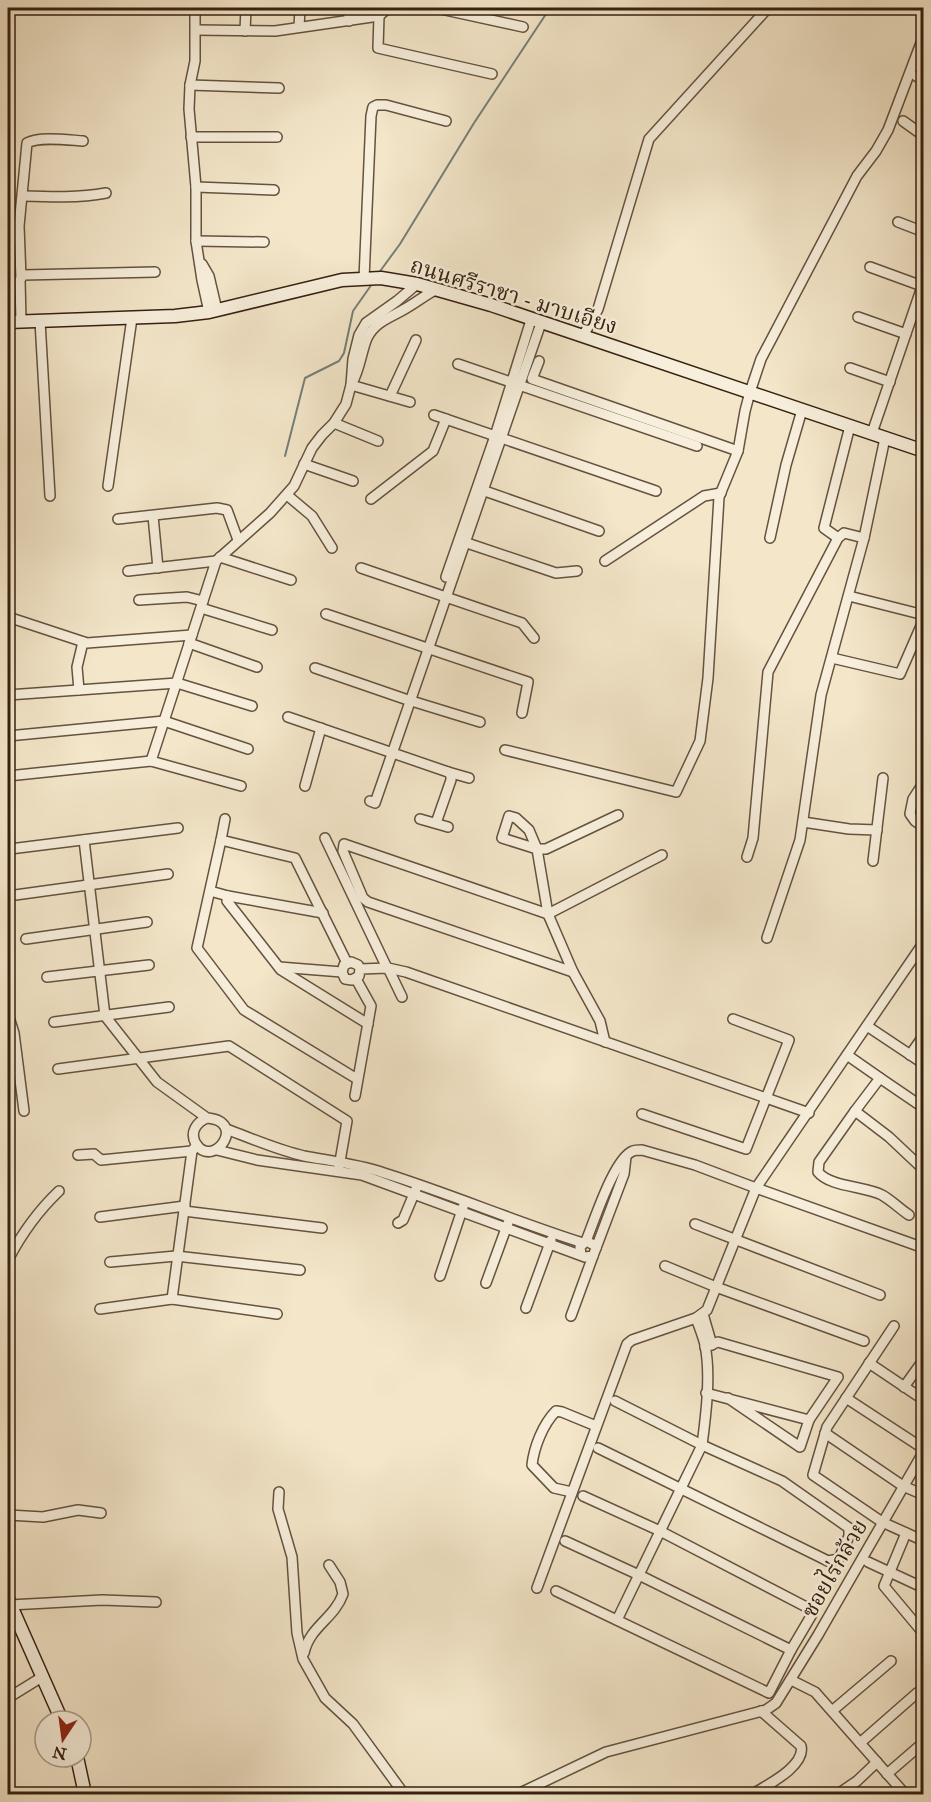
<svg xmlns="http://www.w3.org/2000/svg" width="931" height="1802" font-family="'IM FELL Great Primer','Noto Serif Thai',serif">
  <rect width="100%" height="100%" fill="#f3e6c9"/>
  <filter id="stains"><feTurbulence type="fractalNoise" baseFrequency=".00333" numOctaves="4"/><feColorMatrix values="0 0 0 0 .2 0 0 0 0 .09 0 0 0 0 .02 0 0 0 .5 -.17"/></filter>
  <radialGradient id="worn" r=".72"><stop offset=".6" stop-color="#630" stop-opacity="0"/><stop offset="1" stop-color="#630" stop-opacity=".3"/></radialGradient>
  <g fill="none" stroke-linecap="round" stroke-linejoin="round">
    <g stroke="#747f79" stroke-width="2">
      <polyline points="378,274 400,244 474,123 550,8"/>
      <polyline points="285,456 305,378 339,361 344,353 353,311 372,284"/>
    </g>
    <defs>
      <g id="street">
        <polyline points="195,8 195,61 190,85 189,109 196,187 196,241 202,280 209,312"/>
        <polyline points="436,8 523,27"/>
        <polyline points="379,16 378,48 492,74"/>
        <polyline points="349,21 349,8"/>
        <polyline points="299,27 300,8"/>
        <polyline points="196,30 275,31 379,16 388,8"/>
        <polyline points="245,31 246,8"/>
        <polyline points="916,76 924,81"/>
        <polyline points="190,85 279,88"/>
        <polyline points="903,121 924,136"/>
        <polyline points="191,137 277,137"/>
        <polyline points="196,187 274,190"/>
        <path d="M 23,196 C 51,197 79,198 106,193"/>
        <polyline points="898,222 924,232"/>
        <polyline points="196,241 264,242"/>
        <polyline points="202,264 209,276 217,310"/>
        <polyline points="870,267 922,286"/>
        <path d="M 21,278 L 19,226 L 27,143 C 39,136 68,140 83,141"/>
        <polyline points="364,279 371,116 373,107 377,105 386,105 446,121"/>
        <polyline points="858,317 906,334"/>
        <polyline points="21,321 20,280 23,275 155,272"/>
        <polyline points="40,321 50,496"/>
        <polyline points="583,336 598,309 649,139 768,8"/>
        <polyline points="539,361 532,379 738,451"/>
        <polyline points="458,364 697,446"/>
        <polyline points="850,368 890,382"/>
        <path d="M 352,383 C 360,369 361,353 367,338 C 375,322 389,318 403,310 C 414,304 424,296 435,290"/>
        <polyline points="351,385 410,402"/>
        <polyline points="390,396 416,340"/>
        <polyline points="434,415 656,491"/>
        <polyline points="334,423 378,441"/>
        <polyline points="872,433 924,281"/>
        <polyline points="921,450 924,441"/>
        <polyline points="304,464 353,481"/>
        <polyline points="108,486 132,318"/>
        <polyline points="479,489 599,531"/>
        <polyline points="287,495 312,516 332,548"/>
        <polyline points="371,499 433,451 446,419"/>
        <polyline points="153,516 158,568"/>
        <polyline points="118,519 217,508 227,510 238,540"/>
        <polyline points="770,538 786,465 802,410"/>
        <polyline points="838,538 824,528 850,426"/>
        <polyline points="461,541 556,573 577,571"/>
        <polyline points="220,557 291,580"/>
        <polyline points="605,561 704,496 721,493"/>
        <polyline points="361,568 522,623 534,638"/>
        <polyline points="128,571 216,561"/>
        <polyline points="446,577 495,436 531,320"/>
        <polyline points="849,596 924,615"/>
        <polyline points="139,600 187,597 203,601"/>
        <polyline points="201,608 272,630"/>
        <polyline points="326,614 528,682 522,713"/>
        <polyline points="8,617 87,643 192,635"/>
        <polyline points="189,643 257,667"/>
        <polyline points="832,658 900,674 924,619"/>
        <polyline points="315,668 405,699 480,722"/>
        <polyline points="79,690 77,667 83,642"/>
        <polyline points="8,695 177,683 252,706"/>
        <polyline points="288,717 448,772 451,775 451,780 436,823"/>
        <polyline points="8,736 164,721 248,749"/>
        <polyline points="505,750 676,792 700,741 708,678 719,497 738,451 745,411 750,392 761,359 857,176 876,151 888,130 924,35"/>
        <polyline points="151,761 216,561 270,513 294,486 312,448 322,435 334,423 346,404 351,385 353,359 359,335 366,323 397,301 417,284"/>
        <polyline points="448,772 469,778"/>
        <polyline points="8,776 151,761 241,786"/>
        <polyline points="924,782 913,799 910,814 915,821 924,827"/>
        <polyline points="305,786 321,728"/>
        <polyline points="370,801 375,803 541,323"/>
        <polyline points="225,819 221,840 295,858 347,963"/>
        <polyline points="420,819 448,827"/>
        <polyline points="803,822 849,829 877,830"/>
        <polyline points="325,838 387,968"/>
        <path d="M 84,840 L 105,1016 L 157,1082 L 207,1118 C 248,1121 214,1170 196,1144 C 189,1132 197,1122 207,1118"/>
        <polyline points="221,840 197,948 244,1010 357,1079"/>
        <polyline points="10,849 178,828"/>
        <polyline points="747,857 753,838 768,672 838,538 844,533 864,538"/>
        <polyline points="873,861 883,778"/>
        <polyline points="210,891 228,896 227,901 281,970 368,1024"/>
        <polyline points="8,896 168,874"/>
        <polyline points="228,896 323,913"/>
        <polyline points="767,938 800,840 821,695 864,538 885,438"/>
        <polyline points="26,939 147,922"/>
        <polyline points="924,942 756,1188 924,1248"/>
        <polyline points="279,967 342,972"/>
        <polyline points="388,968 402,997"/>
        <polyline points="360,969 359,976 352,980 345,979 342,972 344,965 351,962 358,965 360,969 388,968 406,972 809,1113"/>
        <polyline points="573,972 368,902 363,898 343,851 344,844 548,914 662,855"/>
        <polyline points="47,977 149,965"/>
        <polyline points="8,1014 14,1033 24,1111"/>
        <polyline points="54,1022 169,1007"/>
        <polyline points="867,1026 924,1064"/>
        <polyline points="605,1042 600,1021 573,972 548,914 537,849 529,830 516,818 509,816 502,838 537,849 546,849 618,815"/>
        <polyline points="847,1055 880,1078 855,1111 889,1137 924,1170"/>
        <polyline points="910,1055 924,1035"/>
        <polyline points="58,1069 229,1046 347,1121 339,1167"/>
        <polyline points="880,1078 924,1108"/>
        <polyline points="355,1096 371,1006 356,979"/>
        <path d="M 855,1111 L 819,1162 L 818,1172 C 830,1187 864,1186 882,1195 C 891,1200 900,1209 909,1215"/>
        <polyline points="642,1114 746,1149 789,1040 733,1019"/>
        <path d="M 226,1129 C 251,1138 277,1150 304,1156 C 331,1161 358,1164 384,1173 C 451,1194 516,1222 583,1243"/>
        <polyline points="217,1150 257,1160 362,1175 585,1257 593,1256 596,1248 594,1245 586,1241 580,1247 581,1255"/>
        <polyline points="78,1155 94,1154 101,1160 192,1151"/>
        <polyline points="184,1211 322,1228"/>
        <polyline points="100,1217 185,1206"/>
        <polyline points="398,1223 403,1220 416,1189"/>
        <polyline points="695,1224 880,1295"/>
        <polyline points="596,1248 624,1174 626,1157"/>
        <path d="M 8,1260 C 21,1235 39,1210 59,1191"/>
        <polyline points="110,1262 176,1256 300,1270"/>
        <polyline points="665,1266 716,1287 864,1341"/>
        <polyline points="440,1276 463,1207"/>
        <polyline points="486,1283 508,1223"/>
        <polyline points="172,1299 192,1151 197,1145"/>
        <polyline points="526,1308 551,1240"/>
        <polyline points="100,1309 172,1299 277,1314"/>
        <polyline points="703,1314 712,1345"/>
        <polyline points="571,1316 593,1256"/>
        <polyline points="894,1326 827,1427 813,1475 882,1522 924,1541"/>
        <polyline points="705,1347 718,1342 838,1377 809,1420"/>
        <polyline points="869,1363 924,1400"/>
        <polyline points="904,1387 924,1359"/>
        <polyline points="706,1393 809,1420 800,1447 728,1398"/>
        <polyline points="846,1398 924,1449"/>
        <polyline points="825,1433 903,1486 924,1495"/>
        <polyline points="598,1448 828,1561 839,1559 849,1536 849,1528 782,1481 702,1445 615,1401"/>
        <polyline points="279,1492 278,1509 292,1557 297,1633 303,1659 325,1698 353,1724 404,1794"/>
        <path d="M 572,1492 L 554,1488 L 532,1465 C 534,1447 543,1424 556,1411 L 562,1412 L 596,1426"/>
        <polyline points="8,1515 43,1517 78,1510 101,1513"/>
        <polyline points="906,1533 884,1586 924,1634"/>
        <polyline points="565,1541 639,1575 791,1650"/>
        <polyline points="868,1562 924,1588"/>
        <path d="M 537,1588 L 627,1344 L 632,1340 L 696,1318 L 707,1310 L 756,1188 L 695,1165 L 642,1150 C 640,1150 635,1150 633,1151 C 614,1158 594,1222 586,1241"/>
        <polyline points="556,1591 769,1693 791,1650 814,1611 660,1531 583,1496"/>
        <polyline points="10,1605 102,1600 156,1602"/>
        <path d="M 617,1620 L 702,1445 C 706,1415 711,1375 705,1345 C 703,1336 699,1327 696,1318"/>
        <path d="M 304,1653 C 310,1626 334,1619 343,1594 L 340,1582 L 329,1565"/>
        <polyline points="791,1680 815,1692 905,1794"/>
        <polyline points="8,1698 42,1677"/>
        <polyline points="832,1711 891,1661"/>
        <polyline points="860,1743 917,1693"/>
        <polyline points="887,1774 924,1742"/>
        <polyline points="518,1794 606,1752 766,1710 776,1703 818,1635 924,1451"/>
        <path d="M 753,1794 C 767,1785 806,1766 801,1746 L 761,1711"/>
        <polyline points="838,1794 857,1781 877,1762"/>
      </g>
      <g id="secondary">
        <polyline points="8,322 175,316 209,312 342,280 381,278 417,284 491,305 924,451"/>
        <polyline points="8,1599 62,1721"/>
        <polyline points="77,1757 85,1794"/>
      </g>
    </defs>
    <use href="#street" stroke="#65523f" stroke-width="12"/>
    <use href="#secondary" stroke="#362011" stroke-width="15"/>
    <use href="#street" stroke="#f7efdc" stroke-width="9"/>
    <use href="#secondary" stroke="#f7efdc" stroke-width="12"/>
  </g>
  <g text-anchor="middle" stroke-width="5" stroke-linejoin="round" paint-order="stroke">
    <g font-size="22" fill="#362011" stroke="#f7efdc">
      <text transform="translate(514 295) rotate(17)" y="8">ถนนศรีราชา - มาบเอียง</text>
      <text transform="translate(834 1568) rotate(-60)" y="8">ซอยไร่กล้วย</text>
    </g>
  </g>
  <rect width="931" height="1802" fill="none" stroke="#f3e6c9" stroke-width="30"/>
  <rect x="9" y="9" width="913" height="1784" fill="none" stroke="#362011" stroke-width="3"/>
  <rect x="15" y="15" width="901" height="1772" fill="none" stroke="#362011" stroke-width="1.5"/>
  <g transform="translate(63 1739) rotate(193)"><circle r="28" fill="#f7efdc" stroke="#aa9c8b" stroke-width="1.5"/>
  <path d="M0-4.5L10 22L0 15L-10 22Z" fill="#8f2418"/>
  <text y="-9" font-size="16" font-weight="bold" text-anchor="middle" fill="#362011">N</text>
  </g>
  <rect width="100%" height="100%" filter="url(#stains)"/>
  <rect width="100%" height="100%" fill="url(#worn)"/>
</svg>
